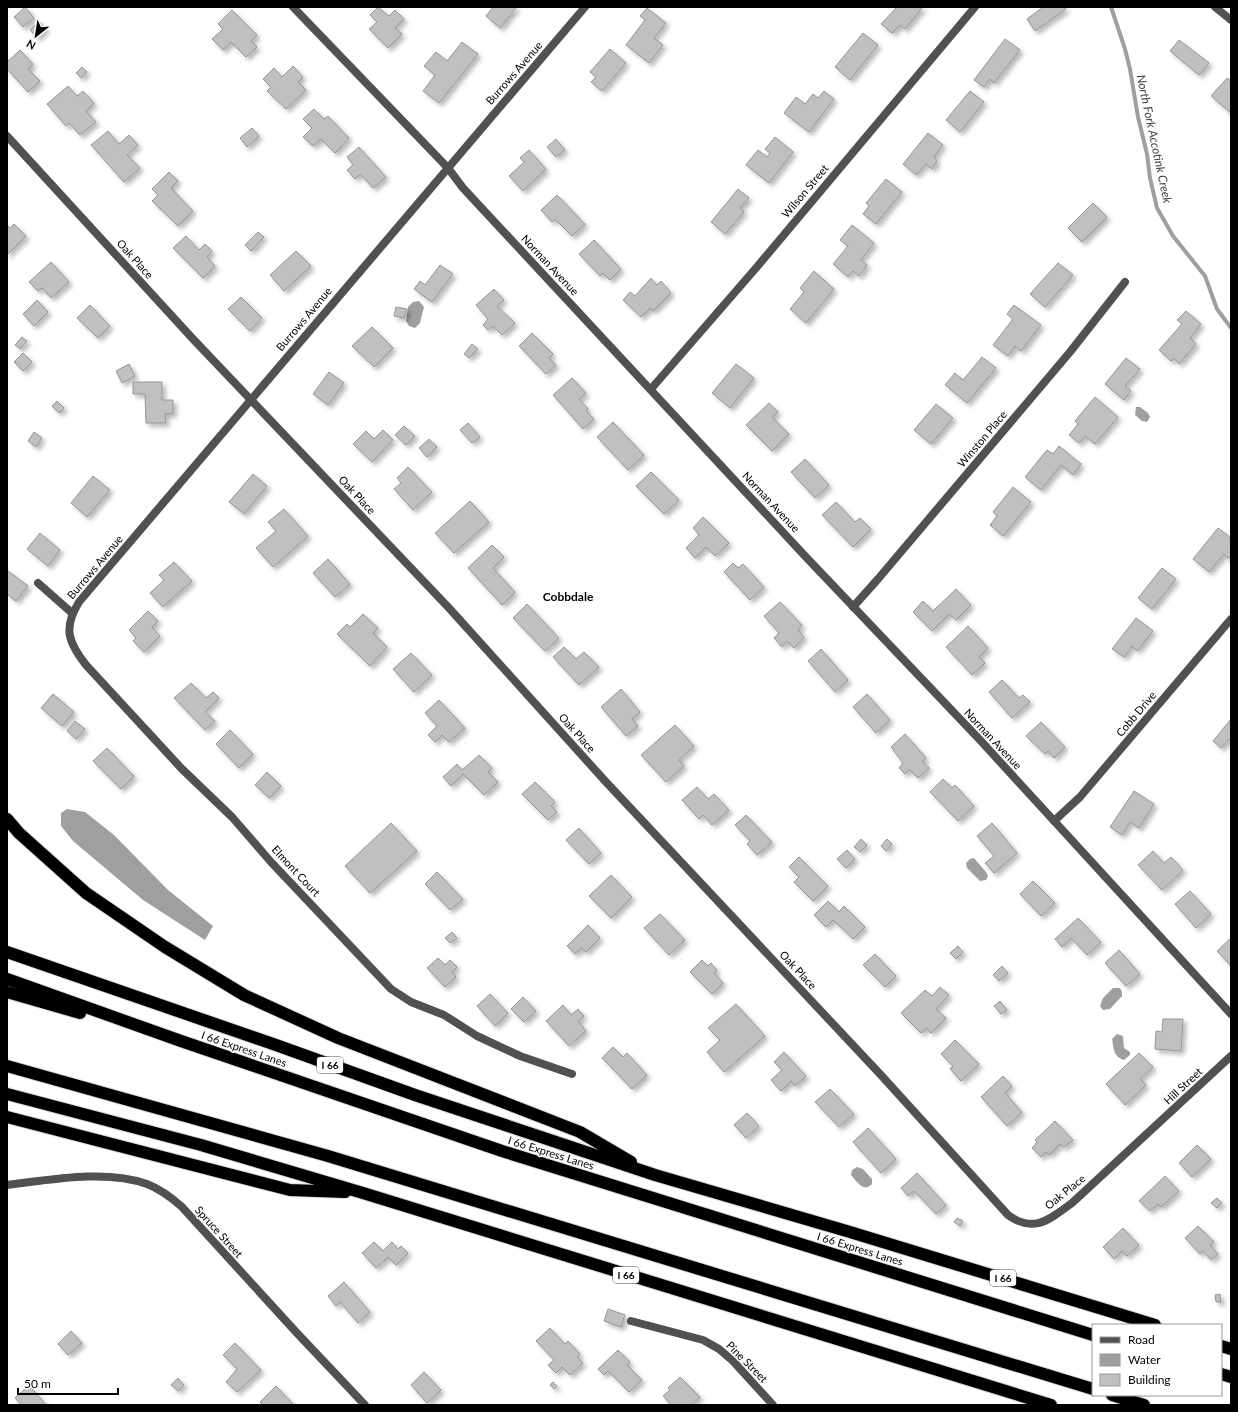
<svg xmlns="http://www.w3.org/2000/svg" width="1238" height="1412" font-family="Lato,sans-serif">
  <defs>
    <filter id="shadow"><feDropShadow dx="3.5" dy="3.5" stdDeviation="2" flood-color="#0004"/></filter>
  </defs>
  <rect width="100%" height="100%" fill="#fff"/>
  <g fill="#9f9f9f">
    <polygon points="419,301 424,307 420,323 415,328 409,326 406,321 408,307 413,302"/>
    <polygon points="1136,407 1140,407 1148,413 1150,417 1147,422 1142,421 1135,415"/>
    <polygon points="67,809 85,812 114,835 168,890 213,926 205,940 143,900 73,841 61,826 61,813"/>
    <polygon points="974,858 986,872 988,876 986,880 980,881 967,868 966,863 970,859"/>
    <polygon points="1113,988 1120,988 1122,992 1122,996 1110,1009 1103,1010 1100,1006 1103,998"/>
    <path d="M 1117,1034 L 1123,1036 L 1124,1048 L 1130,1052 L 1130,1055 L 1124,1060 C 1113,1056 1114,1049 1112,1039 Z"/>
    <path d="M 857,1167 L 863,1169 L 872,1179 L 872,1184 C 864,1193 857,1182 851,1175 L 852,1170 Z"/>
  </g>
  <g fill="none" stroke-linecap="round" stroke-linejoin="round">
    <polyline stroke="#9f9f9f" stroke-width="4" points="1111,7 1125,49 1130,69 1138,117 1147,154 1150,178 1157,208 1173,236 1205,276 1217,309 1231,328"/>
  </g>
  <g fill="#c0c0c0" stroke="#959595" filter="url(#shadow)">
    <polygon points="25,7 34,18 23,27 14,17"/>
    <polygon points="378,7 389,16 395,10 404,19 395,28 402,34 388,48 369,29 377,22 370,15"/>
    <polygon points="493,7 517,7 500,28 486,16"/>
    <polygon points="897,7 923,7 905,29 900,25 892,33 881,24"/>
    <polygon points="1043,7 1064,7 1066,9 1035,31 1027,19"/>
    <polygon points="647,8 666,23 654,38 663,45 649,63 626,45 645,20 640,16"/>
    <polygon points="232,10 257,35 251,41 257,47 246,57 231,42 223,50 212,39 223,29 218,24"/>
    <polygon points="39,21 46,29 37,38 30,30"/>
    <polygon points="863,33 878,45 850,80 835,67"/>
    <polygon points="1005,39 1020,50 994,83 990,79 984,87 974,80"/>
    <polygon points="1179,40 1209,63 1199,75 1170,51"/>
    <polygon points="462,42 478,54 439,103 423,91 435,75 424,66 436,52 447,61"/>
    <polygon points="610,49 626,63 602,91 591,82 596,77 590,72"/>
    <polygon points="20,50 33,64 28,69 40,81 28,92 7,69 7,62"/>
    <polygon points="293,66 303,77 298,82 306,90 286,109 267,91 271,87 263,79 274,68 282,77"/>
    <polygon points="82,67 87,72 81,78 76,73"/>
    <polygon points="1227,78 1231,81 1231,113 1211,96"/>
    <polygon points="68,86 77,96 83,91 94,103 86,111 96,122 80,135 69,123 66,126 47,104"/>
    <polygon points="824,91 834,99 809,132 784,113 796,97 805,104 813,94 818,98"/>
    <polygon points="970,91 984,102 960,132 946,120"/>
    <polygon points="314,109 324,119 328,116 349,138 335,153 321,139 313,146 303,137 312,128 303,119"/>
    <polygon points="252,128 259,136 247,147 240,138"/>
    <polygon points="108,131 119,144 129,135 138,145 127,155 140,168 124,182 91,145"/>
    <polygon points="928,133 943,145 934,157 937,161 932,169 926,164 916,175 903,164"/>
    <polygon points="775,137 793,152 769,183 746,165 758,150 767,157 770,153 765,149"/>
    <polygon points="556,139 565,150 556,157 547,147"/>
    <polygon points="359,147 386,177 373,188 360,174 355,179 347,170 353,165 347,157"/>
    <polygon points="529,150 546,169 523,191 509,176 524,162 520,158"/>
    <polygon points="169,172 178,181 171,188 193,211 178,226 152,201 158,195 152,189"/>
    <polygon points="886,179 902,192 876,224 863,214 869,206 866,203"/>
    <polygon points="738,189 749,198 740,208 744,212 725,234 711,222"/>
    <polygon points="557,195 585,224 572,236 555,219 552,222 541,210"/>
    <polygon points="1093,203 1107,217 1082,242 1068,228"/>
    <polygon points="14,224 26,236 7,255 7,225 10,228"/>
    <polygon points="852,225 874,243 861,260 867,265 859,276 853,271 848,277 833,264 848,246 840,240"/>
    <polygon points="258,232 264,237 251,251 245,245"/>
    <polygon points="186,236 199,250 205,244 212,251 207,257 215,266 203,278 173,248"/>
    <polygon points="594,240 621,269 610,280 603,273 600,276 579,254"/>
    <polygon points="296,251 311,266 284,291 270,275"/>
    <polygon points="51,262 69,282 51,298 42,288 38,291 29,282"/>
    <polygon points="1058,263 1073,275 1045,307 1030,294"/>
    <polygon points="440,265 453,274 432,302 414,289 420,281 425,285"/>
    <polygon points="814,271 834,289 806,323 790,309 804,292 800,288"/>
    <polygon points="651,278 657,285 661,281 671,293 653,311 650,308 641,317 623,300 630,292 635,296"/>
    <polygon points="494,289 504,300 497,306 515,323 502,335 493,326 488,330 483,325 488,319 476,305"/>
    <polygon points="241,297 262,318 250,331 228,309"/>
    <polygon points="37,300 48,312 34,326 23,314"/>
    <polygon points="90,305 110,326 98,338 77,318"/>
    <polygon points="1014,305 1041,325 1021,351 1015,346 1008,356 993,345 1013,319 1007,314"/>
    <polygon points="396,307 407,309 404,318 394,316"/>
    <polygon points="1186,311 1201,324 1190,338 1196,344 1179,364 1174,358 1171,361 1159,350 1182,324 1177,320"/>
    <polygon points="372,327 393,348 374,367 352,346"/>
    <polygon points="532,333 553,354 549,358 556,365 546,374 519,346"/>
    <polygon points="22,337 27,341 20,349 15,345"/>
    <polygon points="472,344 478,349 469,358 464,354"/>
    <polygon points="23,353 32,362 23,371 14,362"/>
    <polygon points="982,357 996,368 967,403 945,385 955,373 963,380"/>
    <polygon points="1126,358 1140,369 1125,386 1131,391 1124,400 1105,384"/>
    <polygon points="129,364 135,376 122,383 116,371"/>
    <polygon points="736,364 754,378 730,408 712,393"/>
    <polygon points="329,372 344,383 328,405 313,394"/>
    <polygon points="572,378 586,393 579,399 588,409 586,411 594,419 583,429 553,395"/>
    <polygon points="133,382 162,382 162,400 173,400 173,414 165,414 166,423 146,423 145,394 133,394"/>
    <polygon points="1095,397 1118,417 1095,444 1085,436 1079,443 1069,435 1078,424 1075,421"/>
    <polygon points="57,401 64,408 59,413 52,406"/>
    <polygon points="769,403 778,412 772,417 789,434 772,451 746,425"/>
    <polygon points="936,404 953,418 931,444 914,430"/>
    <polygon points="613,422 644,455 628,470 597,437"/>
    <polygon points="468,423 480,437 472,443 460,430"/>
    <polygon points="404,426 415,436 406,445 395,435"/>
    <polygon points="383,430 393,440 372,462 353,444 366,431 374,439"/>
    <polygon points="34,432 42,438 36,447 28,441"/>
    <polygon points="429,439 437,447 427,457 419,448"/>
    <polygon points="1059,446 1081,464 1073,475 1061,465 1041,490 1025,477 1047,450 1053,454"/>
    <polygon points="805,459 829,485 815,498 791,472"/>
    <polygon points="408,467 432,492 413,510 394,489 401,483 397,478"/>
    <polygon points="651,472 679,500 664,514 636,486"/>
    <polygon points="253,474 267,486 244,514 229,502"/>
    <polygon points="93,476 110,490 87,517 71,503"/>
    <polygon points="1013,487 1031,502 1003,536 990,525 997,516 993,512"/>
    <polygon points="470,501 489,522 454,553 435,533"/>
    <polygon points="836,502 855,522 860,518 871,529 853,547 822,515"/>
    <polygon points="284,509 308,536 273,567 256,548 276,531 268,522"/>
    <polygon points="703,517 729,543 715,556 706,547 695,558 686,548 699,535 693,528"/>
    <polygon points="1218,528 1231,538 1231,555 1228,558 1224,554 1209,572 1193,559"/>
    <polygon points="40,533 60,550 48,566 27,549"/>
    <polygon points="492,545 504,557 493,568 515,592 502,605 468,568"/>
    <polygon points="328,559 350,584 335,597 313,573"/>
    <polygon points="174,562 192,581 163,607 150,593 164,580 159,575"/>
    <polygon points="733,563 738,568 743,564 764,587 750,600 724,572"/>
    <polygon points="1162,568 1176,579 1152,609 1138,598"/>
    <polygon points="7,570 28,586 16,601 7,594"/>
    <polygon points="956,589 971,605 956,620 949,614 932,631 913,612 923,601 933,611"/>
    <polygon points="780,602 802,625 798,630 804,637 794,648 787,641 782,647 774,638 779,633 764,616"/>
    <polygon points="527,604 559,638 545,651 513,618"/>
    <polygon points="148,611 158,621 152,627 160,636 144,652 133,641 136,638 129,630"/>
    <polygon points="363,614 378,628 373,633 387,647 370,666 337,634 347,624 350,627"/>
    <polygon points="1136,618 1153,631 1137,651 1132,646 1124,657 1112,649"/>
    <polygon points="968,626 988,648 979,657 985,663 972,675 946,647"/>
    <polygon points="564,647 576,659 584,652 599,667 579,685 553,657"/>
    <polygon points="821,649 848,680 835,692 808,661"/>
    <polygon points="411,653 432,675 414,692 393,669"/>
    <polygon points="1002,680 1019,698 1023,695 1030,702 1012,718 989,692"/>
    <polygon points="191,683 206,698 213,692 219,698 205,712 215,721 205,730 174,698"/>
    <polygon points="621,689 640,712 632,719 638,726 626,736 601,707"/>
    <polygon points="53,694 74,712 62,726 41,708"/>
    <polygon points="867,694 890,720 876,733 853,707"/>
    <polygon points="439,700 465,728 449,742 442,735 435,742 428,735 437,726 425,713"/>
    <polygon points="1231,719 1231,741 1229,739 1221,748 1213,741"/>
    <polygon points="75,721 85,729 76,739 67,731"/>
    <polygon points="1041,722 1065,747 1054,758 1048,751 1045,754 1026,736"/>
    <polygon points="675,725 694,746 679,760 684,766 666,782 641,755"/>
    <polygon points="230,730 253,754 239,768 216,744"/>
    <polygon points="905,734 926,758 922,761 929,768 918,778 909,769 905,774 899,768 903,763 891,747"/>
    <polygon points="107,748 134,776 121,789 93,761"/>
    <polygon points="479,755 492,768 488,772 498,782 484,795 463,774 451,786 443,777 457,764 462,770"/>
    <polygon points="267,772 281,786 269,798 255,785"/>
    <polygon points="943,779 952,788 955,785 974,806 958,821 930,792"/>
    <polygon points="535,782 555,802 551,806 557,812 548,820 522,794"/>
    <polygon points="697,787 708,799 714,794 729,810 712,825 703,815 699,819 682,800"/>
    <polygon points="1134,791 1154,804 1139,828 1130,822 1122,835 1110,827"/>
    <polygon points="746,815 772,842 757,855 747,844 750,841 735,825"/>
    <polygon points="391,823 417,851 370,893 345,866"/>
    <polygon points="992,823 1017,853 994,873 985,863 994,856 977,836"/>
    <polygon points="579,828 601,853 589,864 566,840"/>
    <polygon points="861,839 867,845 860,852 854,847"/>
    <polygon points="887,839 892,844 886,851 881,846"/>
    <polygon points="847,850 855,859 846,868 837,859"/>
    <polygon points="1153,851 1164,863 1171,857 1183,870 1162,890 1138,865"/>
    <polygon points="799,857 828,886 813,901 794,882 799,877 789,867"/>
    <polygon points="437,872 463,899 450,910 425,884"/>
    <polygon points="611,875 632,897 611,918 589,896"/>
    <polygon points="1033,881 1055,903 1041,916 1020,894"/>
    <polygon points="1190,891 1211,914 1196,928 1175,904"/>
    <polygon points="828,901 839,912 844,906 865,927 853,939 833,920 826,927 814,915"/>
    <polygon points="660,914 685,940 669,955 644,928"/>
    <polygon points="1078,918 1101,942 1087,955 1071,938 1062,947 1055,939"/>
    <polygon points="588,925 600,938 586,952 581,948 575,954 567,946"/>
    <polygon points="452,932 457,938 450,943 445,938"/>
    <polygon points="1231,938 1231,966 1217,951"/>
    <polygon points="958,946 963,952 956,959 950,953"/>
    <polygon points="1119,950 1140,974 1126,986 1105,963"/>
    <polygon points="875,954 896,976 885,987 863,965"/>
    <polygon points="438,958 445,965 450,960 457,967 452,972 456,977 445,987 427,968"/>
    <polygon points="702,960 708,966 711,963 717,970 714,973 723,983 712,994 690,972"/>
    <polygon points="1002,966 1008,973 999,981 993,975"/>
    <polygon points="940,987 949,995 936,1009 946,1018 931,1033 927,1028 921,1033 901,1013 925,990 932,996"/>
    <polygon points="490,994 508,1013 495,1026 477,1006"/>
    <polygon points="523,997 536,1011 524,1022 511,1009"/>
    <polygon points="1000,1001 1007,1010 1001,1014 994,1006"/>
    <polygon points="736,1004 765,1036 724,1072 707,1052 720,1040 708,1028"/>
    <polygon points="563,1005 571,1015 578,1009 584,1016 578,1021 586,1031 569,1046 546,1021"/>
    <polygon points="1163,1019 1183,1019 1181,1051 1155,1049 1156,1031 1162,1032"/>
    <polygon points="955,1040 979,1064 961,1081 950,1069 953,1066 941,1054"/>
    <polygon points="613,1047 623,1057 627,1053 647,1075 632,1089 602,1058"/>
    <polygon points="784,1052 806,1076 795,1086 791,1081 781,1091 771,1080 782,1070 774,1062"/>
    <polygon points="1139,1053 1153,1067 1140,1079 1146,1085 1125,1105 1106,1084"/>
    <polygon points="1003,1076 1012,1086 1005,1093 1022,1112 1007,1126 981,1097"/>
    <polygon points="830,1089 854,1114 839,1127 815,1102"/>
    <polygon points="747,1113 759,1126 746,1138 734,1125"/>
    <polygon points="1055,1121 1073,1140 1064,1147 1060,1144 1049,1155 1046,1152 1041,1157 1032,1148 1037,1142 1035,1140"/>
    <polygon points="868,1128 896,1159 881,1173 853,1142"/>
    <polygon points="1197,1145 1211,1159 1192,1177 1179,1163"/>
    <polygon points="917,1173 946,1205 936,1214 914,1191 908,1196 901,1188"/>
    <polygon points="1165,1176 1179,1191 1161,1207 1158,1204 1150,1211 1139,1201"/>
    <polygon points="1217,1198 1222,1203 1217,1208 1211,1203"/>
    <polygon points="957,1218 963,1221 960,1226 954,1222"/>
    <polygon points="1198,1226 1214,1242 1210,1245 1218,1254 1211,1260 1203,1251 1200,1254 1185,1238"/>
    <polygon points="1123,1228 1139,1245 1127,1256 1122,1251 1114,1259 1103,1247"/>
    <polygon points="374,1242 383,1251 392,1242 398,1249 401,1246 408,1253 396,1265 388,1257 376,1268 362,1253"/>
    <polygon points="344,1282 370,1312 358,1323 340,1302 336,1306 328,1296"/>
    <polygon points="1220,1294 1221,1302 1216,1302 1215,1295"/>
    <polygon points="608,1309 625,1315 621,1327 604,1321"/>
    <polygon points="550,1328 565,1344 568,1341 580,1354 577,1357 583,1363 570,1375 562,1367 556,1373 548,1365 554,1360 536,1341"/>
    <polygon points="71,1331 82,1343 68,1355 58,1344"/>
    <polygon points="235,1343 261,1370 237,1392 226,1382 237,1369 223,1355"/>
    <polygon points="618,1350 630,1362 627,1365 642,1380 629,1392 608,1371 604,1375 598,1369"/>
    <polygon points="424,1372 441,1390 427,1403 411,1385"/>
    <polygon points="680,1377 700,1397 691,1405 671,1405 663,1396 670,1390 668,1388"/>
    <polygon points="178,1378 184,1385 178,1391 171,1385"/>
    <polygon points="553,1382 557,1386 554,1389 550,1385"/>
    <polygon points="29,1385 46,1405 21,1405 15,1398"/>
    <polygon points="276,1386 294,1405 263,1405 260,1402"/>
  </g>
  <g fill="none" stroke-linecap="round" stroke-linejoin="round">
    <defs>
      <g id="motorway">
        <polyline points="7,819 19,833 86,893 165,947 244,995 338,1038 580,1132 631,1162"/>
        <polyline points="7,952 276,1045 415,1095 655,1175 850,1232 1155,1325"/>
        <polyline points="7,979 181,1041 502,1151 1093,1335"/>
        <polyline points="7,992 80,1013"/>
        <polyline points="7,1066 328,1156 1093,1389"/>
        <polyline points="7,1094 201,1145 363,1193 1051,1405"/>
        <polyline points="7,1117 290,1190 345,1192"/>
        <polyline points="1221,1346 1231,1349"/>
        <polyline points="1221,1374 1231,1377"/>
        <polyline points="1112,1395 1144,1405"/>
      </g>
    </defs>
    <use href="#motorway" stroke="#dbdbdb" stroke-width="14"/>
    <g stroke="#515151" stroke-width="8">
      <polyline points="293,7 448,168 463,188 805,556 980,740 1231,1014"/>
      <polyline points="1215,7 1231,20"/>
      <path d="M 7,136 L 193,339 L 449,608 L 606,782 L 880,1074 L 1008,1215 C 1034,1234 1050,1219 1072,1203 L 1231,1056"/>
      <polyline points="651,389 756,268 975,7"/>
      <polyline points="38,583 72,613"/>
      <polyline points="853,607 878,579 1070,352 1125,282"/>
      <polyline points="1054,821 1080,797 1231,619"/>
      <path d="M 572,1074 L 520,1056 L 477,1036 L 444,1015 L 411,1002 L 391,989 L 271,862 L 232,817 L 182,769 L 86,665 C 68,642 63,628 79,602 L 585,7"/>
      <path d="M 7,1185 C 49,1180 106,1169 147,1184 C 160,1189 172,1198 182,1207 L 296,1332 L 365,1405"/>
      <polyline points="631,1321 703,1340 719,1349 733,1361 773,1405"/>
    </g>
    <use href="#motorway" stroke="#000" stroke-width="12"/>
  </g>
  <g text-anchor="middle" stroke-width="3" stroke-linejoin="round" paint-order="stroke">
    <g fill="#fff" stroke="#4c4c4c" stroke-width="1">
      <rect x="317" y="1057" width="26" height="16" rx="3"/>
      <rect x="613" y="1267" width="26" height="16" rx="3"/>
      <rect x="990" y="1270" width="26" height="16" rx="3"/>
    </g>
    <g font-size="10" font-weight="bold" fill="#000">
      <text x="330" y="1069">I 66</text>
      <text x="626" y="1279">I 66</text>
      <text x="1003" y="1282">I 66</text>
    </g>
    <g font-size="11" fill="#000" stroke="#fff">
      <text transform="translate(514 73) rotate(-49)" y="4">Burrows Avenue</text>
      <text transform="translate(805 191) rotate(-50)" y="4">Wilson Street</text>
      <text transform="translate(135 259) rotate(48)" y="4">Oak Place</text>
      <text transform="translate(550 265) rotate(47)" y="4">Norman Avenue</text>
      <text transform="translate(304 319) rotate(-50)" y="4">Burrows Avenue</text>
      <text transform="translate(982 439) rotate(-50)" y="4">Winston Place</text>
      <text transform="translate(357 495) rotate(47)" y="4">Oak Place</text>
      <text transform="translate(771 502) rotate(47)" y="4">Norman Avenue</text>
      <text transform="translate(95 567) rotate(-50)" y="4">Burrows Avenue</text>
      <text transform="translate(1136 714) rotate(-50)" y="4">Cobb Drive</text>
      <text transform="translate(577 733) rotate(48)" y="4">Oak Place</text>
      <text transform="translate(993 739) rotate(47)" y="4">Norman Avenue</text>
      <text transform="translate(296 871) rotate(47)" y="4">Elmont Court</text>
      <text transform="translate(798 970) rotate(47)" y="4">Oak Place</text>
      <text transform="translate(244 1049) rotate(19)" y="4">I 66 Express Lanes</text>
      <text transform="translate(1183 1086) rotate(-43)" y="4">Hill Street</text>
      <text transform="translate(551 1153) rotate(17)" y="4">I 66 Express Lanes</text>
      <text transform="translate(1065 1192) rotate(-39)" y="4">Oak Place</text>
      <text transform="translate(219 1232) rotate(48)" y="4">Spruce Street</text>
      <text transform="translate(860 1249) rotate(17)" y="4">I 66 Express Lanes</text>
      <text transform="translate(747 1362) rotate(45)" y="4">Pine Street</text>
    </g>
    <g font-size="12" font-style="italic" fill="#404040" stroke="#fff">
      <text transform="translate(1154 139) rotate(78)" y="4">North Fork Accotink Creek</text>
    </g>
    <g font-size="12" font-weight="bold" fill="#000" stroke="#fff">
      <text x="568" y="601">Cobbdale</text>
    </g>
  </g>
  <rect width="1238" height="1412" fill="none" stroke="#000000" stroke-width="16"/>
  <rect x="1092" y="1324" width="130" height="72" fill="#ffffff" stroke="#999999"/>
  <rect x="1100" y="1337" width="20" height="6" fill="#515151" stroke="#999999"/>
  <text x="1128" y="1344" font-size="12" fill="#000000">Road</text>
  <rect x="1100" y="1354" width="20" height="12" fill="#9f9f9f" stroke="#999999"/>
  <text x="1128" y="1364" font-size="12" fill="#000000">Water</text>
  <rect x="1100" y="1374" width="20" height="12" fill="#c0c0c0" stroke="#999999"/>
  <text x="1128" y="1384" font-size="12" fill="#000000">Building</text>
  <g transform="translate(36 36) rotate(210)" stroke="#ffffff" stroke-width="3" paint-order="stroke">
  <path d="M0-3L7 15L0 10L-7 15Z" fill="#000000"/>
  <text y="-6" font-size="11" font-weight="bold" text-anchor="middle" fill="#000000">N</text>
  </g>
  <path d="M18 1388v6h100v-6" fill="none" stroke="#000000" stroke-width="2"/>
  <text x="24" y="1388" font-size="12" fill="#000000" stroke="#ffffff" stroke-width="3" paint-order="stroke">50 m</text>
</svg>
